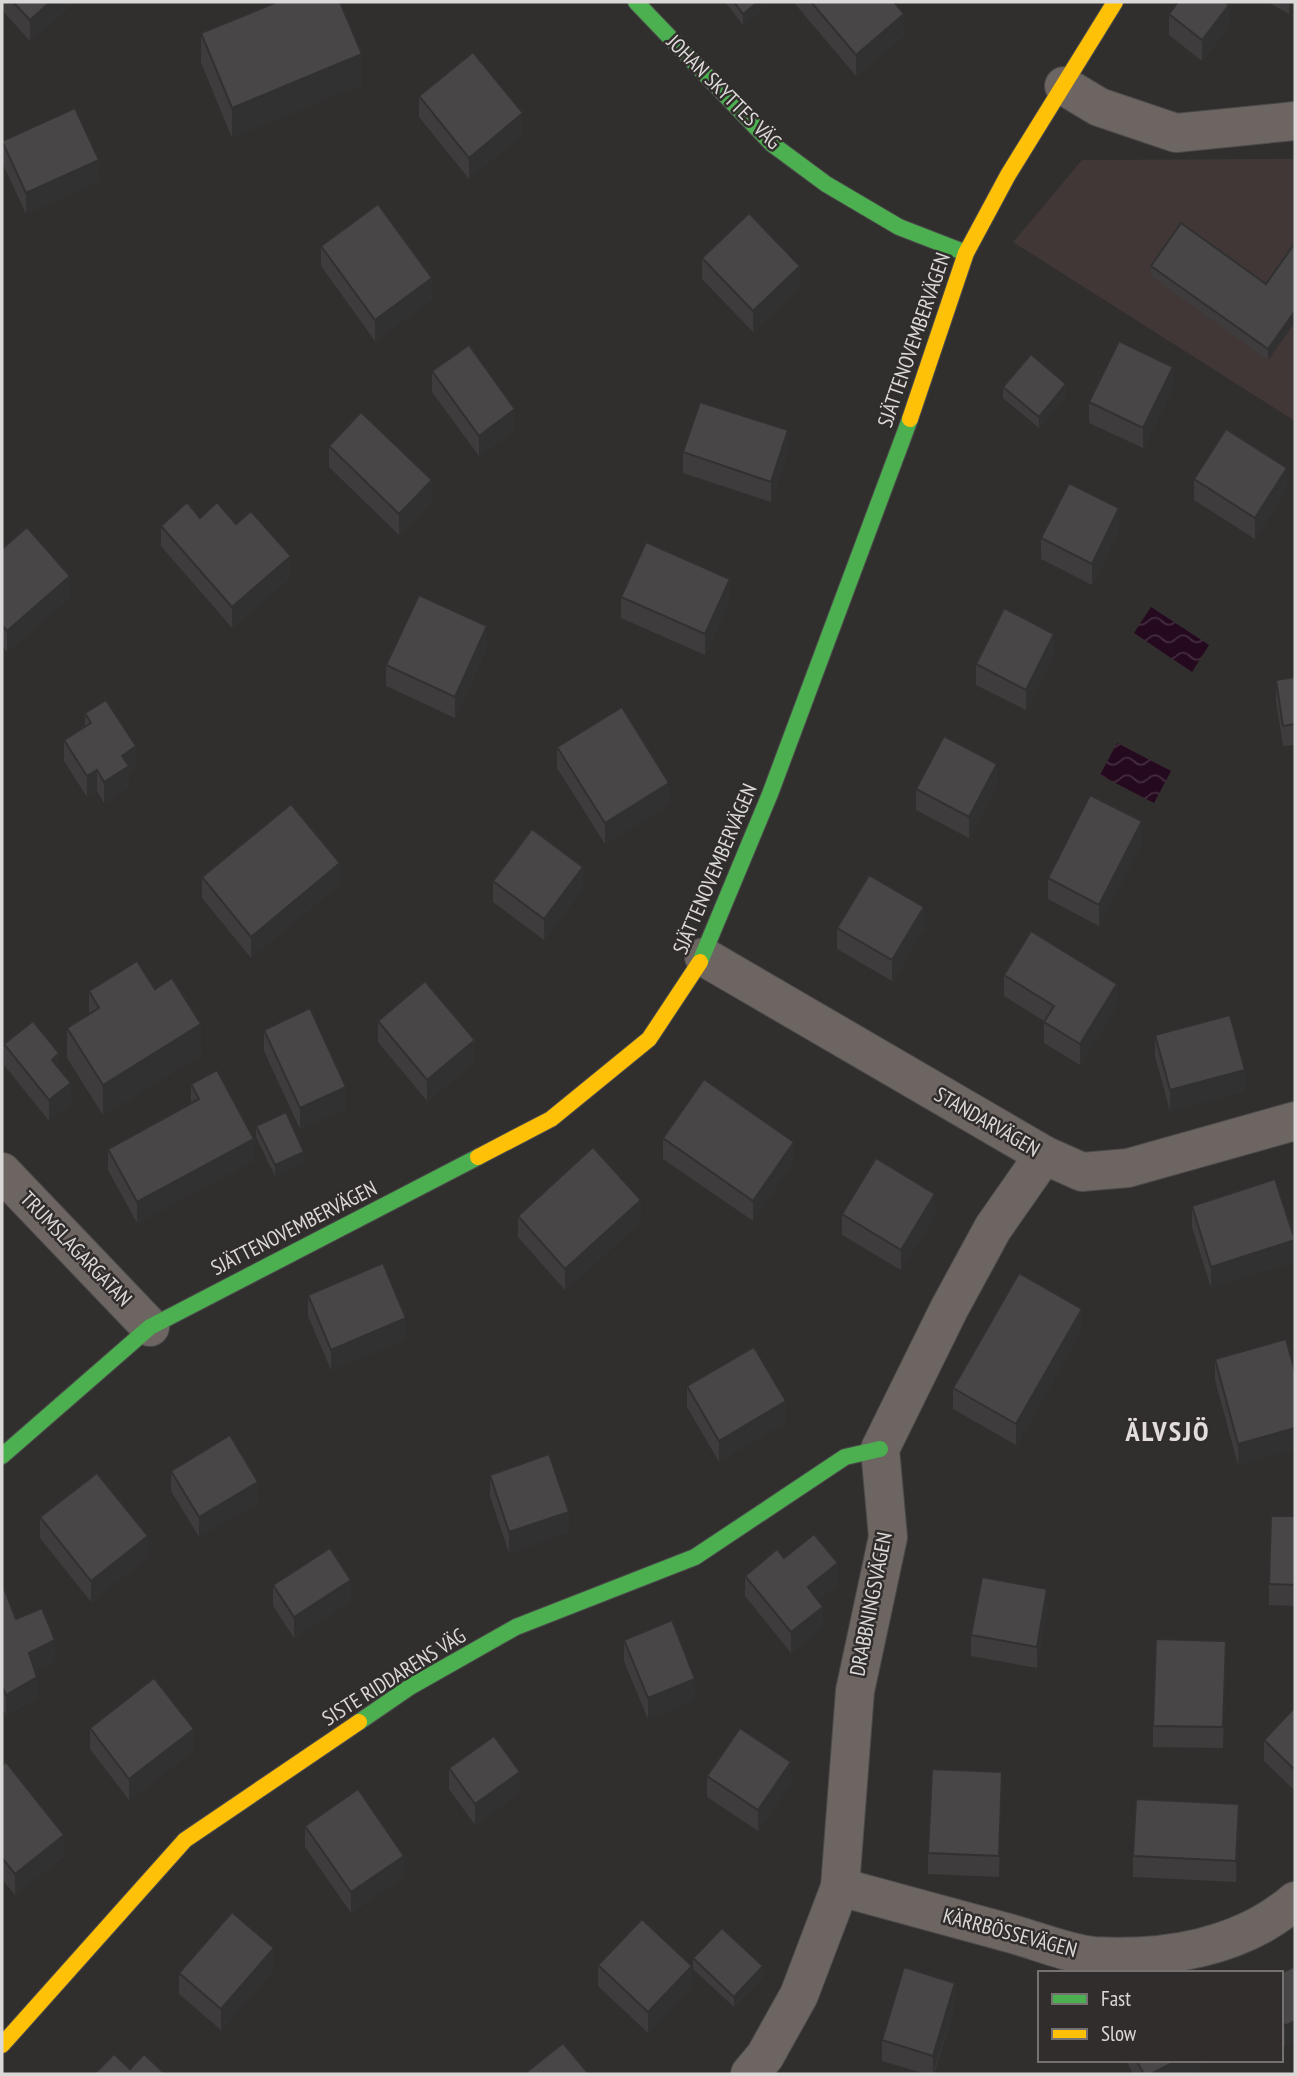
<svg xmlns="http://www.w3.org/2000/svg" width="1297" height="2076" font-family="'PT Sans Narrow',sans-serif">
  <defs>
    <pattern id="water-waves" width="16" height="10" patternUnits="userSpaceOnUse" patternTransform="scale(1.75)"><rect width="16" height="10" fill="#25091e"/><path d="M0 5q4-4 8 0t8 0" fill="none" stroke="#442c3e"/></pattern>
  </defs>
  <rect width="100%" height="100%" fill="#312e2e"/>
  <polygon fill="#413737" points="1295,159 1295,421 1013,242 1082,160"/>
  <g fill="url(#water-waves)">
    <polygon points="1151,607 1209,645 1192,672 1134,633"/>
    <polygon points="1117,743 1171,771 1154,803 1100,775"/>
  </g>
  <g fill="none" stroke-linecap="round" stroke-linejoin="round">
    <defs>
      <g id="street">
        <polyline points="1064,86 1099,107 1176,133 1295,121"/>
        <polyline points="704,957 1044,1155 1082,1172 1128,1168 1295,1121"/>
        <polyline points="2,1172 150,1327"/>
        <path d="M 840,1887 C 899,1903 957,1919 1016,1935 C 1040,1942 1070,1954 1094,1956 C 1164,1960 1241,1948 1295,1901"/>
        <polyline points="750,2074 765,2056 799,1995 840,1887 855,1691 888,1537 880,1449 949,1309 993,1228 1044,1155"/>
      </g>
      <g id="fast">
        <polyline points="636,2 772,144 826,184 899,227 966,253"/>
        <polyline points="700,962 770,794 910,419"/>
        <polyline points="2,1456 150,1327 478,1157"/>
        <polyline points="359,1722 410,1687 516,1627 695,1557 845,1457 880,1449"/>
      </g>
      <g id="slow">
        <polyline points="910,419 966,253 1008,175 1115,2"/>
        <polyline points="478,1157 551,1119 649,1039 700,962"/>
        <polyline points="2,2045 185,1840 359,1722"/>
      </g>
    </defs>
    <use href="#street" stroke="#4b4a4a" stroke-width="40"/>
    <use href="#fast" stroke="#4b4a4a" stroke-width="18"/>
    <use href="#slow" stroke="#4b4a4a" stroke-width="18"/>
    <use href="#street" stroke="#6c6562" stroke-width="38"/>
    <use href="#fast" stroke="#4caf50" stroke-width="16"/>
    <use href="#slow" stroke="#ffc107" stroke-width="16"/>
  </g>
  <g fill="#3e3c3c">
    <polygon points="2,2 74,2 30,41 2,10"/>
    <polygon points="725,2 772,2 743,25"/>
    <polygon points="796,2 894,2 904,35 856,76 796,5"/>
    <polygon points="1226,2 1229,26 1202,61 1169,35 1169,14"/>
    <polygon points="1268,2 1295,2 1289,14"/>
    <polygon points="201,33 362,84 232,138 201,63"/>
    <polygon points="419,96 523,134 469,179 419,117"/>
    <polygon points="2,141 99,181 26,214 2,162"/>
    <polygon points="1295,243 1268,360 1151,276 1151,266 1266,284"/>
    <polygon points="321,246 432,299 375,341 321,266"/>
    <polygon points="702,258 800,287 753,332 702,279"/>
    <polygon points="432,371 515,430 479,456 432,392"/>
    <polygon points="1003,387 1066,395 1039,428 1003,398"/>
    <polygon points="1173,388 1143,448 1089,423 1089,402"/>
    <polygon points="329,446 432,501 399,535 329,467"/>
    <polygon points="788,451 771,502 683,473 683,452"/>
    <polygon points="1194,479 1287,489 1255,539 1194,500"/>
    <polygon points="200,518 236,524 291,577 232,628 161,546 161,526"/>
    <polygon points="1119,529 1092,585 1041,559 1041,538"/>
    <polygon points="2,549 70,597 7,652 2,646"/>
    <polygon points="621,597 730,600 705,655 621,618"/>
    <polygon points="487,647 455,718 386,686 386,665"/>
    <polygon points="1054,655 1026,710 976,685 976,664"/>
    <polygon points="1295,677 1295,745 1283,746 1276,701 1276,680"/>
    <polygon points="85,713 136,767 129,772 129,787 104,803 97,791 87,797 64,761 64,740 85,726"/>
    <polygon points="557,747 669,804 605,844 557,768"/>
    <polygon points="997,785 969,838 916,810 916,789"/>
    <polygon points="1142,842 1099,926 1048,899 1048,878"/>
    <polygon points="202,877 340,884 251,958 202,898"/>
    <polygon points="493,881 583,888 544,940 493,902"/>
    <polygon points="837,928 924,928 892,981 837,949"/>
    <polygon points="1004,975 1117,1005 1080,1065 1044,1043 1044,1021 1004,996"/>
    <polygon points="155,989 201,1055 103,1115 67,1058 67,1028 89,1014 89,991"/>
    <polygon points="378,1021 475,1061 427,1101 378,1042"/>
    <polygon points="264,1030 346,1108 300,1129 264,1051"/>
    <polygon points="1155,1035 1245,1091 1170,1111 1155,1056"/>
    <polygon points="4,1044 59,1069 71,1103 49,1121 4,1065"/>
    <polygon points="191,1084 254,1160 137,1223 108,1170 108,1149 191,1104"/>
    <polygon points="256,1126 304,1162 275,1176 256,1137"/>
    <polygon points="663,1138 794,1162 753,1221 663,1159"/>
    <polygon points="1192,1206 1295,1261 1211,1288 1192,1227"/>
    <polygon points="842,1214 935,1215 901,1270 842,1235"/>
    <polygon points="518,1216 641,1221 565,1290 518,1237"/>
    <polygon points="308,1295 406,1339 331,1370 308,1316"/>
    <polygon points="1082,1329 1016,1445 953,1409 953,1388"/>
    <polygon points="1215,1359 1295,1372 1295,1449 1238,1465 1215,1380"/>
    <polygon points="687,1386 786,1422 719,1462 687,1407"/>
    <polygon points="171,1471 258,1503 199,1537 171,1491"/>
    <polygon points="490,1475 569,1532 509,1553 490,1496"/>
    <polygon points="1295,1516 1295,1606 1269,1605 1269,1584"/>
    <polygon points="40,1517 148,1557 91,1602 40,1538"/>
    <polygon points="784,1558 838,1584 818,1600 823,1627 791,1653 745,1596 745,1576"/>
    <polygon points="2,1583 16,1619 55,1661 34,1671 37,1698 6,1716 2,1707"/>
    <polygon points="273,1585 351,1601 294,1638 273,1606"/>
    <polygon points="1047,1610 1037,1668 971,1656 971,1635"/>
    <polygon points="624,1640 695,1700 648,1719 624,1661"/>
    <polygon points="1226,1662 1223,1748 1153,1747 1153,1726"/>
    <polygon points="1295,1707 1295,1791 1264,1761 1264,1740"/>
    <polygon points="90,1728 194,1750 129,1800 90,1749"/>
    <polygon points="2,1765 64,1856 15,1895 2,1879"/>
    <polygon points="449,1768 520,1793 475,1825 449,1789"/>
    <polygon points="707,1776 791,1783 758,1831 707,1797"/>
    <polygon points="1002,1793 999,1877 928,1874 928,1853"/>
    <polygon points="1239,1825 1236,1882 1133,1877 1133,1856"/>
    <polygon points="305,1826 404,1876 351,1913 305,1847"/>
    <polygon points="693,1958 763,1977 734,2007 693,1969"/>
    <polygon points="598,1965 692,1987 648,2033 598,1986"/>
    <polygon points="1295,1966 1285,2047 1281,2040 1281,1973"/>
    <polygon points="274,1969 221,2030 179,1994 179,1973"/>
    <polygon points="955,2004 934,2074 926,2074 882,2061 882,2040"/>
    <polygon points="1126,2060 1201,2060 1201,2069 1191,2074 1133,2074"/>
  </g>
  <g fill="#323131">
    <polygon points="50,2 74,2 30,41 30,20"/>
    <polygon points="758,2 772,2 743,25 743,14"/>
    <polygon points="1289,2 1295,2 1295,3 1289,14"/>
    <polygon points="1229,5 1229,26 1202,61 1202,40"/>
    <polygon points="904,14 904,35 856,76 856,55"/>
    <polygon points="362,54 362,84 232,138 232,108"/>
    <polygon points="523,113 523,134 469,179 469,158"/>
    <polygon points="99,160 99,181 26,214 26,193"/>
    <polygon points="800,266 800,287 753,332 753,311"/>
    <polygon points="432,278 432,299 375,341 375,320"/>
    <polygon points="1295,311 1295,322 1268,360 1268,349"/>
    <polygon points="1173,367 1173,388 1143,448 1143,428"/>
    <polygon points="1066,384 1066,395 1039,428 1039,417"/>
    <polygon points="515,409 515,430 479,456 479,436"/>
    <polygon points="788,430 788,451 771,502 771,482"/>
    <polygon points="1287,468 1287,489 1255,539 1255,518"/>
    <polygon points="432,480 432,501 399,535 399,514"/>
    <polygon points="1119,508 1119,529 1092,585 1092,564"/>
    <polygon points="291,556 291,577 232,628 232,607"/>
    <polygon points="70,576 70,597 7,652 7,631"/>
    <polygon points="730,579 730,600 705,655 705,634"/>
    <polygon points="487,626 487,647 455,718 455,697"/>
    <polygon points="1054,634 1054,655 1026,710 1026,690"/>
    <polygon points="136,746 136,767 129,772 129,787 104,803 104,782 122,756"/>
    <polygon points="997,764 997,785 969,838 969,817"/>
    <polygon points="97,770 97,791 87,797 87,776"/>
    <polygon points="669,783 669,804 605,844 605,823"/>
    <polygon points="1142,821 1142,842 1099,926 1099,905"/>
    <polygon points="340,863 340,884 251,958 251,937"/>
    <polygon points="583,867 583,888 544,940 544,919"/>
    <polygon points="924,907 924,928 892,981 892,960"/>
    <polygon points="1117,984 1117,1005 1080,1065 1080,1044"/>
    <polygon points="201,1024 201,1055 103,1115 103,1085"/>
    <polygon points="475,1040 475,1061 427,1101 427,1080"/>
    <polygon points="59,1053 59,1074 52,1060"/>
    <polygon points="1245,1070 1245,1091 1170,1111 1170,1090"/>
    <polygon points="71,1083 71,1103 49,1121 49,1100"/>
    <polygon points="346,1087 346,1108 300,1129 300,1108"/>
    <polygon points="254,1139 254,1160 137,1223 137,1202"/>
    <polygon points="794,1142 794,1162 753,1221 753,1201"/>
    <polygon points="304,1152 304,1162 275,1176 275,1165"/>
    <polygon points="935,1194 935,1215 901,1270 901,1250"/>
    <polygon points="641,1200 641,1221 565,1290 565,1269"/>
    <polygon points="1295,1240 1295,1261 1211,1288 1211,1267"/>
    <polygon points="1082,1309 1082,1329 1016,1445 1016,1424"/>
    <polygon points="406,1318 406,1339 331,1370 331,1350"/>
    <polygon points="786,1401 786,1422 719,1462 719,1441"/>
    <polygon points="1295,1428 1295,1449 1238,1465 1238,1444"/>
    <polygon points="258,1482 258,1503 199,1537 199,1517"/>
    <polygon points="569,1512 569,1532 509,1553 509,1532"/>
    <polygon points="148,1536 148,1557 91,1602 91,1581"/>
    <polygon points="838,1563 838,1584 808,1608 808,1587"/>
    <polygon points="351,1580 351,1601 294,1638 294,1617"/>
    <polygon points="1047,1589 1047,1610 1037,1668 1037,1647"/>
    <polygon points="823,1607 823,1627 791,1653 791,1632"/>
    <polygon points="55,1640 55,1661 29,1673 29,1653"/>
    <polygon points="37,1677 37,1698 6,1716 6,1695"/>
    <polygon points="695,1679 695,1700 648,1719 648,1698"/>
    <polygon points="194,1729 194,1750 129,1800 129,1779"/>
    <polygon points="791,1762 791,1783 758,1831 758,1810"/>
    <polygon points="520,1772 520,1793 475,1825 475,1804"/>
    <polygon points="1002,1772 1002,1793 999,1877 999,1856"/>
    <polygon points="1239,1804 1239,1825 1236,1882 1236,1861"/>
    <polygon points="64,1835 64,1856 15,1895 15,1874"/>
    <polygon points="404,1856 404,1876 351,1913 351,1892"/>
    <polygon points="274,1948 274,1969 221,2030 221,2009"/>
    <polygon points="692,1966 692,1987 648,2033 648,2012"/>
    <polygon points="763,1966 763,1977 734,2007 734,1997"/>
    <polygon points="955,1983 955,2004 933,2074 933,2056"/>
    <polygon points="1295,2021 1295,2042 1285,2047 1285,2026"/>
    <polygon points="1178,2060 1201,2060 1201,2069 1191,2074 1151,2074"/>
  </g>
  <g fill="#484646" stroke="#323131" stroke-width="2">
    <polygon points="13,2 50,2 30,20"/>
    <polygon points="277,2 340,2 362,54 232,108 201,33"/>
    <polygon points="734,2 758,2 743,14"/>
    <polygon points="811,2 894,2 904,14 856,55"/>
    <polygon points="1178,2 1225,2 1229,5 1202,40 1169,14"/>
    <polygon points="473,52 523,113 469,158 419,96"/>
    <polygon points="75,108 99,160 26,193 2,141"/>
    <polygon points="378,204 432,278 375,320 321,246"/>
    <polygon points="749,213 800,266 753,311 702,258"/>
    <polygon points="1181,223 1266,284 1295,243 1295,311 1268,349 1151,266"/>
    <polygon points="1119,341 1173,367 1143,428 1089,402"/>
    <polygon points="469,345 515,409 479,436 432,371"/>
    <polygon points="1031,354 1066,384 1039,417 1003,387"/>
    <polygon points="700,402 788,430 771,482 683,452"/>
    <polygon points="361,412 432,480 399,514 329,446"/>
    <polygon points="1226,429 1287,468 1255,518 1194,479"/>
    <polygon points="1069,483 1119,508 1092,564 1041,538"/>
    <polygon points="187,502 200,518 217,502 236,524 251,511 291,556 232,607 161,526"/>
    <polygon points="27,527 70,576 7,631 2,625 2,549"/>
    <polygon points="646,542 730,579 705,634 621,597"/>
    <polygon points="419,595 487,626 455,697 386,665"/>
    <polygon points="1004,608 1054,634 1026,690 976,664"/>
    <polygon points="1295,677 1295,724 1283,726 1276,680"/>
    <polygon points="106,700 136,746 122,756 129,766 104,782 97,770 87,776 64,740 91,723 85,713"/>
    <polygon points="622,707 669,783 605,823 557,747"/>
    <polygon points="944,736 997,764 969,817 916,789"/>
    <polygon points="1090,795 1142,821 1099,905 1048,878"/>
    <polygon points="291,804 340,863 251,937 202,877"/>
    <polygon points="532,829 583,867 544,919 493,881"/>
    <polygon points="869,875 924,907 892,960 837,928"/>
    <polygon points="1031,931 1117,984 1080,1044 1044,1022 1054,1006 1004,975"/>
    <polygon points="137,961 155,989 172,978 201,1024 103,1085 67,1028 99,1008 89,991"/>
    <polygon points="425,981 475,1040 427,1080 378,1021"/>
    <polygon points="310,1008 346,1087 300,1108 264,1030"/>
    <polygon points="1230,1015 1245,1070 1170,1090 1155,1035"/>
    <polygon points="33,1021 59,1053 52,1060 71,1083 49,1100 4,1044"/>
    <polygon points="217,1070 254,1139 137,1202 108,1149 199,1099 191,1084"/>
    <polygon points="704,1079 794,1142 753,1201 663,1138"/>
    <polygon points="286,1112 304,1152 275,1165 256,1126"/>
    <polygon points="593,1147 641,1200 565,1269 518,1216"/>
    <polygon points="876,1158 935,1194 901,1250 842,1214"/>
    <polygon points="1275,1179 1295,1240 1211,1267 1192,1206"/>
    <polygon points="383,1263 406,1318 331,1350 308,1295"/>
    <polygon points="1019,1273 1082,1309 1016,1424 953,1388"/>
    <polygon points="1286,1339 1295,1372 1295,1428 1238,1444 1215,1359"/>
    <polygon points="754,1347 786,1401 719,1441 687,1386"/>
    <polygon points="230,1435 258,1482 199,1517 171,1471"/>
    <polygon points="549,1454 569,1512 509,1532 490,1475"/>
    <polygon points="97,1473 148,1536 91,1581 40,1517"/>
    <polygon points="1271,1516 1295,1516 1295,1585 1269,1584"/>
    <polygon points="814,1534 838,1563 808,1587 823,1607 791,1632 745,1576 777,1549 784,1558"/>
    <polygon points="330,1548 351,1580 294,1617 273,1585"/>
    <polygon points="982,1577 1047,1589 1037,1647 971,1635"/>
    <polygon points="2,1583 16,1619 42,1608 55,1640 29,1653 37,1677 6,1695 2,1687"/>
    <polygon points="672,1620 695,1679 648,1698 624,1640"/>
    <polygon points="1156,1639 1226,1641 1223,1727 1153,1726"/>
    <polygon points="154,1678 194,1729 129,1779 90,1728"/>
    <polygon points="1295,1707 1295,1770 1264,1740"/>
    <polygon points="740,1728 791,1762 758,1810 707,1776"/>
    <polygon points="494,1736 520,1772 475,1804 449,1768"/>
    <polygon points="6,1762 64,1835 15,1874 2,1858 2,1765"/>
    <polygon points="932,1769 1002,1772 999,1856 928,1853"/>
    <polygon points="358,1789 404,1856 351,1892 305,1826"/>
    <polygon points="1136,1799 1239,1804 1236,1861 1133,1856"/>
    <polygon points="232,1912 274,1948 221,2009 179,1973"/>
    <polygon points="642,1919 692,1966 648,2012 598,1965"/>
    <polygon points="722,1928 763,1966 734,1997 693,1958"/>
    <polygon points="1295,1966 1295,2021 1285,2026 1281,2019 1281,1973"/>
    <polygon points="904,1967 955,1983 933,2056 882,2040"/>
    <polygon points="563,2043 589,2074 524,2074"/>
    <polygon points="114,2054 130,2069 144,2054 165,2074 94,2074"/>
    <polygon points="1136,2060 1178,2060 1151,2074 1144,2074"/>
  </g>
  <g text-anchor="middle" stroke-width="5" stroke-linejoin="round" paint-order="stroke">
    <g font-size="21" fill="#dbd8d8" stroke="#322d2d">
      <text transform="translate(724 92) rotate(45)" y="7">JOHAN SKYTTES VÄG</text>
      <text transform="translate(914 340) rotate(-71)" y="7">SJÄTTENOVEMBERVÄGEN</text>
      <text transform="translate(715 869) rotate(-67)" y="7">SJÄTTENOVEMBERVÄGEN</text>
      <text transform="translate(987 1122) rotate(30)" y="7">STANDARVÄGEN</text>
      <text transform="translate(294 1228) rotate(-27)" y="7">SJÄTTENOVEMBERVÄGEN</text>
      <text transform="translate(76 1249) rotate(46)" y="7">TRUMSLAGARGATAN</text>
      <text transform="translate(871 1604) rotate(-79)" y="7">DRABBNINGSVÄGEN</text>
      <text transform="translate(394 1677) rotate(-32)" y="7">SISTE RIDDARENS VÄG</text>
      <text transform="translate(1010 1933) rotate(15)" y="7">KÄRRBÖSSEVÄGEN</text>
    </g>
    <g font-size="28" font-weight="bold" letter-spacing="2" fill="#e2dcdc" stroke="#322d2d">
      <text x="1168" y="1441">ÄLVSJÖ</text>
    </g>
  </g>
  <rect width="1297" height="2076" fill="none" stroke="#dbd8d8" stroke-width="7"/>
  <rect x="1038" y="1971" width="245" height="91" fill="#322d2d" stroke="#767171" stroke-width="2"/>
  <rect x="1052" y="1994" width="35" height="10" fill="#4caf50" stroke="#767171" stroke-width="2"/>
  <text x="1101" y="2006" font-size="21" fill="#dbd8d8">Fast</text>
  <rect x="1052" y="2029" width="35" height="10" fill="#ffc107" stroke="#767171" stroke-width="2"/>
  <text x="1101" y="2041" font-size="21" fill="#dbd8d8">Slow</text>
</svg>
